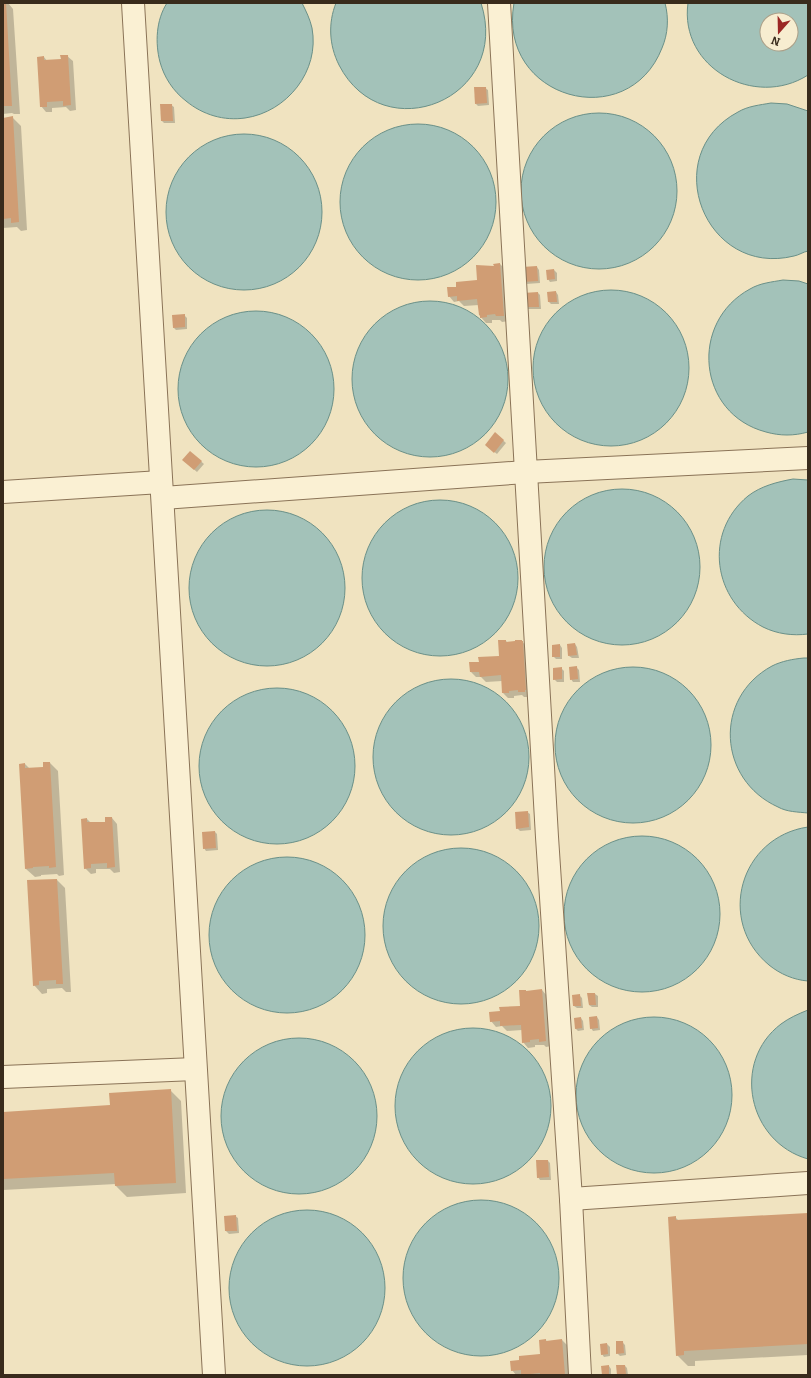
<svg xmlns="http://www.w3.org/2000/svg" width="811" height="1378" font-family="Bitter,serif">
  <rect width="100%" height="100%" fill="#f0e3c0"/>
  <g fill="#a3c2b9" stroke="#6a9088" fill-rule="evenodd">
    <path d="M 167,3 L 302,3 C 306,11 310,19 312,28 C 320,71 287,112 245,118 C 224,121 203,115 186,101 C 173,91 164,77 160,62 C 155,43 156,20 167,3 Z"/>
    <path d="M 336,3 L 481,3 C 512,99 383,151 339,65 C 329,45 328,23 336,3 Z"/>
    <path d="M 514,3 L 665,3 C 669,18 668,34 662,48 C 628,135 497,99 514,3 Z"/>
    <path d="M 688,3 L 808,3 L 808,75 C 755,109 679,68 688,3 ZM 767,20 L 791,20 L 791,44 L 767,44 Z"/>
    <path d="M 771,103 L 787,104 L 808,111 L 808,251 C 803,252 799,255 794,256 C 705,278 657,155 738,112 C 748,106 760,105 771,103 Z"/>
    <circle cx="599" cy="191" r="78"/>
    <circle cx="418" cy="202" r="78"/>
    <circle cx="244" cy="212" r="78"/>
    <path d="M 783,280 L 799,281 L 808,284 L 808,432 C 794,436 780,436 766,432 C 697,414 689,322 750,289 C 760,283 772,282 783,280 Z"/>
    <circle cx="611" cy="368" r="78"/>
    <circle cx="430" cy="379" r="78"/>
    <circle cx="256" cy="389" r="78"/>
    <path d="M 793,479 L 808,480 L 808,634 C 793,636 777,634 763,627 C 713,601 703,533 748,496 C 761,486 777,482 793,479 Z"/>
    <circle cx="622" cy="567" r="78"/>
    <circle cx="440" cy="578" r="78"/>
    <circle cx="267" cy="588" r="78"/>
    <path d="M 804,658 L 808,658 L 808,813 C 798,812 787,812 778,807 C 718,780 713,698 772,666 C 782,661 793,659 804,658 Z"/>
    <circle cx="633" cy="745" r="78"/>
    <circle cx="451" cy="757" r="78"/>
    <circle cx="277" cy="766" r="78"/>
    <path d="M 808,827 L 808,981 C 794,980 780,974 769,965 C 716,921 740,837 808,827 Z"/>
    <circle cx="642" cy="914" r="78"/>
    <circle cx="461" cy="926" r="78"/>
    <circle cx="287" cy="935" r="78"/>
    <path d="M 808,1010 L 808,1159 C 748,1142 731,1062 781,1024 C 789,1018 798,1014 808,1010 Z"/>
    <circle cx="654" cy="1095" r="78"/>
    <circle cx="473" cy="1106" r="78"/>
    <circle cx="299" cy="1116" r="78"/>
    <circle cx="481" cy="1278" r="78"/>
    <circle cx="307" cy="1288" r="78"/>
  </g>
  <g fill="#0003">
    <polygon points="3,3 8,3 13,9 20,114 14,114 12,113 3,114"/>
    <polygon points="67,56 73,61 76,110 70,111 66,107 52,108 52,112 46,112 41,106 44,57 47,61 62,60"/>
    <polygon points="485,88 488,90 489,105 478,106 476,104"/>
    <polygon points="171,105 174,107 175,123 164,123 162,121"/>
    <polygon points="12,117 21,126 27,230 21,231 17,227 3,228 3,231 3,119"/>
    <polygon points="500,264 506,270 509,321 502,322 500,320 492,320 492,323 486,323 479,315 479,305 464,306 459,301 454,302 449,296 457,287 478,281 495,267"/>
    <polygon points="537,267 539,270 540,283 526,284 523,281"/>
    <polygon points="554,270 557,273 557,281 550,282 548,279"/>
    <polygon points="556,292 558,295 559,304 551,304 549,302"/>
    <polygon points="538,293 540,295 541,309 527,309 525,307"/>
    <polygon points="184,315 187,318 187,329 176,330 174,328"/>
    <polygon points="496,434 506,443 497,454 486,445"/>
    <polygon points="190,452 204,464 197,472 183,460"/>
    <polygon points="506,641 508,643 521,641 528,647 530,697 524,697 522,695 514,696 514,698 508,698 503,693 502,681 486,682 481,677 476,677 471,672 480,663 501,657"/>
    <polygon points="575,644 577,647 579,658 572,658 569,656"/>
    <polygon points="560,645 562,648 562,659 556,659 553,656"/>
    <polygon points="576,667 579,670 580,682 573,682 571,679"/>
    <polygon points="561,668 564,671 564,682 557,682 554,679"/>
    <polygon points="50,763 58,771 64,875 59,876 57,874 41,875 41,876 35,877 26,869 25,764 29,768 44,768"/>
    <polygon points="527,812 530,814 531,830 520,831 517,828"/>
    <polygon points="112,818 117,824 120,872 114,873 110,869 96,869 96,873 91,874 85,868 87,819 91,823 106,822"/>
    <polygon points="215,832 217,834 218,850 206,851 204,848"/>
    <polygon points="57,880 65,888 71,992 66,992 62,988 47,989 47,993 42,994 34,985 28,881"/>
    <polygon points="542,990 547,996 551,1046 546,1047 544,1045 535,1045 535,1047 528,1048 523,1042 522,1030 507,1031 502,1026 496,1027 491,1021 501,1012 521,1006 527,992"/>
    <polygon points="588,994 595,994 598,996 598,1007 592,1007 589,1005"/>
    <polygon points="579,995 582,998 583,1008 577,1008 574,1006"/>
    <polygon points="597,1017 599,1020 600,1030 593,1031 591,1028"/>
    <polygon points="581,1018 583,1021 584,1030 578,1031 575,1028"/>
    <polygon points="170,1090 181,1101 186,1193 127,1197 116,1186 116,1184 3,1190 3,1113 111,1106"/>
    <polygon points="548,1161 550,1163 551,1180 540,1180 538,1177"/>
    <polygon points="808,1214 808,1355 695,1361 695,1366 688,1366 677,1355 675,1217 679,1221"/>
    <polygon points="235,1216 238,1218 239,1233 229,1234 226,1231 225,1217"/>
    <polygon points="546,1340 547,1342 562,1340 567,1345 570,1375 516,1375 512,1370 541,1355"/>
    <polygon points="622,1342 625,1345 626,1355 620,1356 617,1353"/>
    <polygon points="607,1344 610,1347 610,1356 604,1357 602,1354"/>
    <polygon points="609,1366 611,1369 611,1375 603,1375"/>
    <polygon points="625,1366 627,1368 628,1375 618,1375"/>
  </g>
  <g fill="#d09d74">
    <polygon points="3,3 6,3 12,106 4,106 4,105 3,105"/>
    <polygon points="60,55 68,55 71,105 63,106 63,101 47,102 47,107 40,107 37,57 44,56 44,60 61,59"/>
    <polygon points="474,87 486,87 487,103 475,104"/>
    <polygon points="160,104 172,104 173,121 161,121"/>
    <polygon points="13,116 19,222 11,223 11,218 3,219 3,118"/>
    <polygon points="500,263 504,316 496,316 495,314 487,315 487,317 480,318 480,315 479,315 477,299 457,301 457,296 448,297 447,287 456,287 456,282 477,280 476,265 494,266 493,264"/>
    <polygon points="537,266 538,281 522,282 522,267"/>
    <polygon points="554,269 555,279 547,280 546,270"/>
    <polygon points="556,291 557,302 548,302 547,292"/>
    <polygon points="538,292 539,307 524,307 523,293"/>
    <polygon points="185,314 185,327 173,328 172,315"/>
    <polygon points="495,432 504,440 494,453 485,445"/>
    <polygon points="190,451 202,461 194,470 182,460"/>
    <polygon points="498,640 506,640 506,642 515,641 515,640 522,640 522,641 523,641 526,690 525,690 525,692 518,692 518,690 509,691 509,693 502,693 501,675 480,677 479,672 470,672 469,662 479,662 478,657 499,656"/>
    <polygon points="575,643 577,655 568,656 567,644"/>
    <polygon points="560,644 560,657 552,657 552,645"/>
    <polygon points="577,666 578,679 570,680 569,667"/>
    <polygon points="562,667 562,679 553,680 553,668"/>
    <polygon points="43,762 50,762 56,867 49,868 49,866 33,867 33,868 25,869 19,764 25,763 25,768 43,767"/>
    <polygon points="528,811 529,827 516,829 515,812"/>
    <polygon points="105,817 112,817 115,867 107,868 107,863 91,864 91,868 84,869 81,819 87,818 87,822 105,822"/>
    <polygon points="215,831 216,848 203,849 202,832"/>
    <polygon points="57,879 63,984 56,984 56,980 39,981 39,985 33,986 27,880"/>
    <polygon points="542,989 546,1041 539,1042 539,1039 530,1040 530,1042 522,1043 521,1025 500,1026 500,1021 490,1022 489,1012 500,1011 499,1007 520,1006 519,990 526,990 526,991"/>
    <polygon points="587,993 595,993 596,1005 589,1005"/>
    <polygon points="580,994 581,1006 573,1006 572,995"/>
    <polygon points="597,1016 598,1028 590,1029 589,1017"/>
    <polygon points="581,1017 582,1028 575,1029 574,1018"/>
    <polygon points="171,1089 176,1183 115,1186 114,1173 3,1179 3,1112 110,1105 109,1093"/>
    <polygon points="536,1160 548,1160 549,1177 537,1178"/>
    <polygon points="808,1213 808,1344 684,1351 684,1355 676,1356 668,1217 676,1216 676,1220"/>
    <polygon points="236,1215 237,1231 225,1231 224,1216"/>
    <polygon points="546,1339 546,1341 562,1339 565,1375 540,1375 540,1373 521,1375 521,1370 511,1371 510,1361 519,1360 519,1356 540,1354 539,1340"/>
    <polygon points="616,1341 623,1341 624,1353 616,1354"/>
    <polygon points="607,1343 608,1354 601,1355 600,1344"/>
    <polygon points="609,1365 609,1375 602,1375 601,1366"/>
    <polygon points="616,1365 625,1365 626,1375 617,1375"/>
  </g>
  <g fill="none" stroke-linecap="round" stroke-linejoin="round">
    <defs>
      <g id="minor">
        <polyline points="133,3 214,1375"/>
        <polyline points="499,3 547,837 571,1199 580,1375"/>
        <polyline points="3,492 161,482"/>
        <polyline points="163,498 526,472 808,458"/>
        <polyline points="3,1077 195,1069"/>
        <polyline points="571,1199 808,1183"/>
      </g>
    </defs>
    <use href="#minor" stroke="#8a7357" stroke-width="24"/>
    <use href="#minor" stroke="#faf0d3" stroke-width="22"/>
  </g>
  <rect width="811" height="1378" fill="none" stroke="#392b1c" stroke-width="8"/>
  <g transform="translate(779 32) rotate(200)"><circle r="19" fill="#f7edd0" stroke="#ab9f88"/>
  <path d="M0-3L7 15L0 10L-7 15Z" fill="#9b2724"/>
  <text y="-6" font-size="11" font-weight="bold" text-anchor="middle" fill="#392b1c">N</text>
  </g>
</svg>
